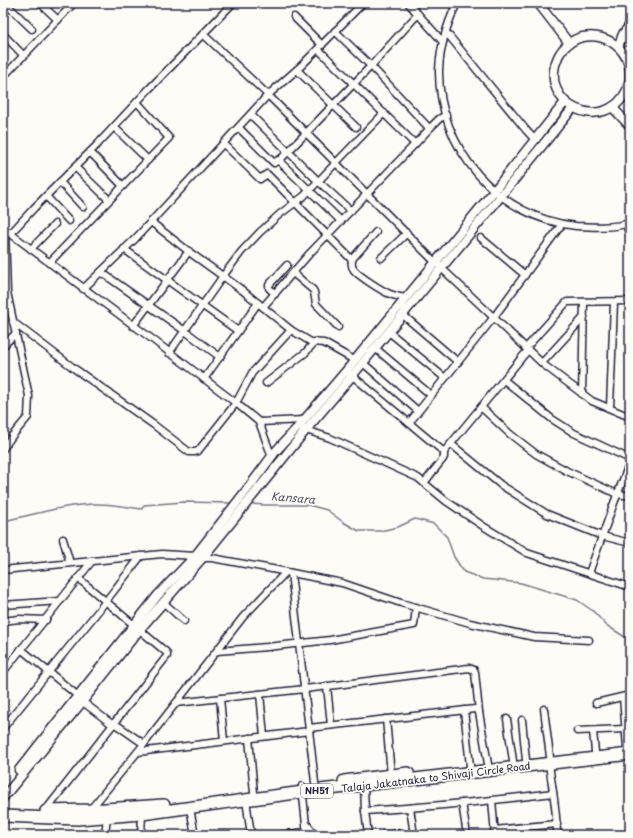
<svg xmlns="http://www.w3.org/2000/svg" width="633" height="838" font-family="'Playpen Sans',sans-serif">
  <rect width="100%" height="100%" fill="#fdfcf7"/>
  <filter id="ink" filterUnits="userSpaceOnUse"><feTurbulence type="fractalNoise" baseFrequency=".025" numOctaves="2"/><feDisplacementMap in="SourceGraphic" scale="8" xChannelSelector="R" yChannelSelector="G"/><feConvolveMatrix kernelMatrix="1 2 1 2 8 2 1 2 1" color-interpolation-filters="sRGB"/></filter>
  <g filter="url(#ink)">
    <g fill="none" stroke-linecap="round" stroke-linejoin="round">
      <g stroke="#787885" stroke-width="1.5">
        <polyline points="250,504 266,505 308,505 327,510 343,522 359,531 380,531 398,527 415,519 434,524 447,537 454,557 464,572 483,579 521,583 577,600 593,611 606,625 625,637 630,639"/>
        <path d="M 3,521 C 33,515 63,505 93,504 C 110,503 126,507 142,509 L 144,505 L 184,502 L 232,503"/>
      </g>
      <defs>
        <g id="street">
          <polyline points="5,3 32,29"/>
          <polyline points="40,3 58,20"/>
          <polyline points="408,3 443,42"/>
          <path d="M 457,3 C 447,24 440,47 439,70 C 438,148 498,218 576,226 C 593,227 613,228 630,223"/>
          <polyline points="294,17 322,45"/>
          <polyline points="335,31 371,66 429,128"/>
          <polyline points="446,32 526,130 535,140"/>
          <polyline points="3,34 24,56"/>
          <polyline points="203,34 268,95 435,262 544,365 592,401 630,417"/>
          <polyline points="318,49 415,144"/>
          <polyline points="297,70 356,127"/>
          <polyline points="3,77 74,3"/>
          <polyline points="251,115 318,181 351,211"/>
          <polyline points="114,127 148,160"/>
          <polyline points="239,128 274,163 278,160 341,221"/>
          <polyline points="224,144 260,179 267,174 352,260"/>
          <polyline points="90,152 123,186"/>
          <polyline points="279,161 371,66 418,14"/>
          <polyline points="75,167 109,200"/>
          <polyline points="60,182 83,207"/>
          <polyline points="46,196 69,221"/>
          <polyline points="151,222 192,254 242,290 291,330 311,342 324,343 354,360"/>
          <polyline points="626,224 630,236"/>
          <polyline points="3,228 152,339 236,403 259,422 272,457"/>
          <path d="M 376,232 L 353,258 C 351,262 351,266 354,270 C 359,276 382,291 390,294 C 395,296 400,297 406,298"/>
          <polyline points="11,233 34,208 96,146 148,90 203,34 233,3"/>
          <polyline points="481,238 525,275"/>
          <polyline points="31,249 55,224"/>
          <polyline points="124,249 238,331"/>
          <polyline points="381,258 407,233"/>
          <polyline points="49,263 169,138 137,102"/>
          <polyline points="101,272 185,331 220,357"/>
          <polyline points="293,273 313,290 314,292 316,304 338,327"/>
          <polyline points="83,289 135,239 268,95 301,66 363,3"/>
          <polyline points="275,294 269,288 269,285 287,265"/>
          <polyline points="263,307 310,253 415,144 433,125 439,119 446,115"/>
          <polyline points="403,315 458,362"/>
          <polyline points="13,322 75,369 154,425 189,452 195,452 198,451 236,403 252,373 291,330"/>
          <polyline points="133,326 189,251"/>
          <polyline points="389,332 445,378"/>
          <polyline points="3,346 16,333"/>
          <polyline points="375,348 431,395"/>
          <polyline points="526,348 567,302 630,301"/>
          <polyline points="169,353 223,276 242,251 260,232 280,214 304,196 384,113"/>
          <polyline points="363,363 418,411"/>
          <polyline points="542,363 584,317"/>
          <polyline points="349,373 444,452 528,350"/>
          <polyline points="204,379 258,303"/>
          <polyline points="504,380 552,419 574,433 630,459"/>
          <polyline points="266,383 305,353 315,342"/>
          <polyline points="582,394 584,302"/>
          <polyline points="481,407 510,434 536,454 567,471 617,494 630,496"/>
          <polyline points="610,408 614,302"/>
          <polyline points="259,422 305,420"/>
          <polyline points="409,423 494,317 562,224"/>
          <polyline points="303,429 330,438 418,478 446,501 483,526 527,553 630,587"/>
          <polyline points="451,444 501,485 547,514 602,536 630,543"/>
          <polyline points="3,449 12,436 28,417 29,396 7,292 5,230 4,231"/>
          <polyline points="424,483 443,459 444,457 444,452"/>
          <polyline points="63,539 70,563"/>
          <polyline points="3,570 162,554 195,556 202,558 212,558 272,569 342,583 401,603 470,623 534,637 589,640"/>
          <polyline points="291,573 316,791"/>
          <polyline points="589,573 614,503 630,462"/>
          <polyline points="163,602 184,621"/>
          <polyline points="3,605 60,601"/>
          <polyline points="3,621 19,619 46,620"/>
          <polyline points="21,649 78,696"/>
          <polyline points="217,651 267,647 330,640 414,625 416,607"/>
          <polyline points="3,672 92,561"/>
          <polyline points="327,686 331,725"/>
          <polyline points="260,694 264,736"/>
          <polyline points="623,697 627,748"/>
          <polyline points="220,698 224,741"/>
          <polyline points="79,699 113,725"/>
          <polyline points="176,703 305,689 469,668 474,670 475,672 479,712"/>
          <polyline points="596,703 630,695"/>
          <polyline points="544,709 550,757"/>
          <polyline points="464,710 470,766"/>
          <polyline points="386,719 391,775"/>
          <polyline points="507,719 513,761"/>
          <polyline points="522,720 526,760"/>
          <polyline points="114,723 144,744"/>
          <polyline points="3,728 95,615 141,556"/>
          <polyline points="309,728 475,709 478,710 479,712 488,764"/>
          <polyline points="577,731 625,729"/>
          <polyline points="593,731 595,752"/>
          <polyline points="249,738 254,793"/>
          <polyline points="138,752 309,731"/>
          <path d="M 549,764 C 552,787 557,811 557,835"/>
          <polyline points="302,786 307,835"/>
          <polyline points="364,786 365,811 368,835"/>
          <polyline points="246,800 251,835"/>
          <polyline points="492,800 495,835"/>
          <polyline points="462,803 467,835"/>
          <polyline points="190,808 195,835"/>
          <polyline points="410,808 414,835"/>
          <polyline points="90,810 144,744 243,617 286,572"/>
          <polyline points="45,811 167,656 167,654 166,652 78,578"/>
          <path d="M 365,811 C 428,807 491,801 553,793"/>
          <polyline points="306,823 315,835"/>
          <polyline points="494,830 557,824"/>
          <polyline points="105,835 107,817"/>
          <polyline points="141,835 142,814"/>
          <polyline points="280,835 306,832"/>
          <polyline points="384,835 402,833"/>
        </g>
        <g id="secondary">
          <polyline points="538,3 569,43"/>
          <polyline points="618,47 623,34 630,25"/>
          <path d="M 630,78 C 630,74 630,70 629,66 C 624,45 603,33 583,37 C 572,39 562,48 558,57 C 536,105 605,136 627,90 C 628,87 629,82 630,79"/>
          <polyline points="612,107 630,126"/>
          <polyline points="19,770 158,595 195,556 249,487 275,452 298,427 346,371 494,191 565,102"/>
          <polyline points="3,798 83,701 140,629 204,556 306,430 352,376 501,196 573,108"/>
        </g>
        <polyline id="primary" points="3,9 9,3"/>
        <g id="highway">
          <polyline points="344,781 408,773"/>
          <polyline points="46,811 90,810 164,805"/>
          <polyline points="3,816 77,819 142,814 303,792 630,754"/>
        </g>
      </defs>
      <use href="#street" stroke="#22223b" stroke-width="9"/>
      <use href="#secondary" stroke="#22223b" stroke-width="11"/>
      <use href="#primary" stroke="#22223b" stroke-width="12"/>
      <use href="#highway" stroke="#22223b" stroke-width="14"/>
      <use href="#street" stroke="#fdfcf7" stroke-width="6"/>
      <use href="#secondary" stroke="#fdfcf7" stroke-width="8"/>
      <use href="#primary" stroke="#fdfcf7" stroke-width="9"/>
      <use href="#highway" stroke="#fdfcf7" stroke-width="11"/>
    </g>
  </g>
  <g text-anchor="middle" stroke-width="3.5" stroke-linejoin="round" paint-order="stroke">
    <rect fill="#fdfcf7" stroke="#646373" stroke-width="1" x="301" y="784" width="32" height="14" rx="3"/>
    <g font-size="9" font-weight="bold" fill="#22223b">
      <text x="317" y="794">NH51</text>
    </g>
    <g font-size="10" fill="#22223b" stroke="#fdfcf7">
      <text transform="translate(436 777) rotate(-7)" y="4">Talaja Jakatnaka to Shivaji Circle Road</text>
    </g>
    <g font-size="11" font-style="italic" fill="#545466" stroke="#fdfcf7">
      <text transform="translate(293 498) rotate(5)" y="4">Kansara</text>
    </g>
  </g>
  <rect width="633" height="838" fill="none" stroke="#fdfcf7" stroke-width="16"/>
  <rect x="8" y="8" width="617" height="822" fill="none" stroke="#22223b" stroke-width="1.5" filter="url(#ink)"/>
</svg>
